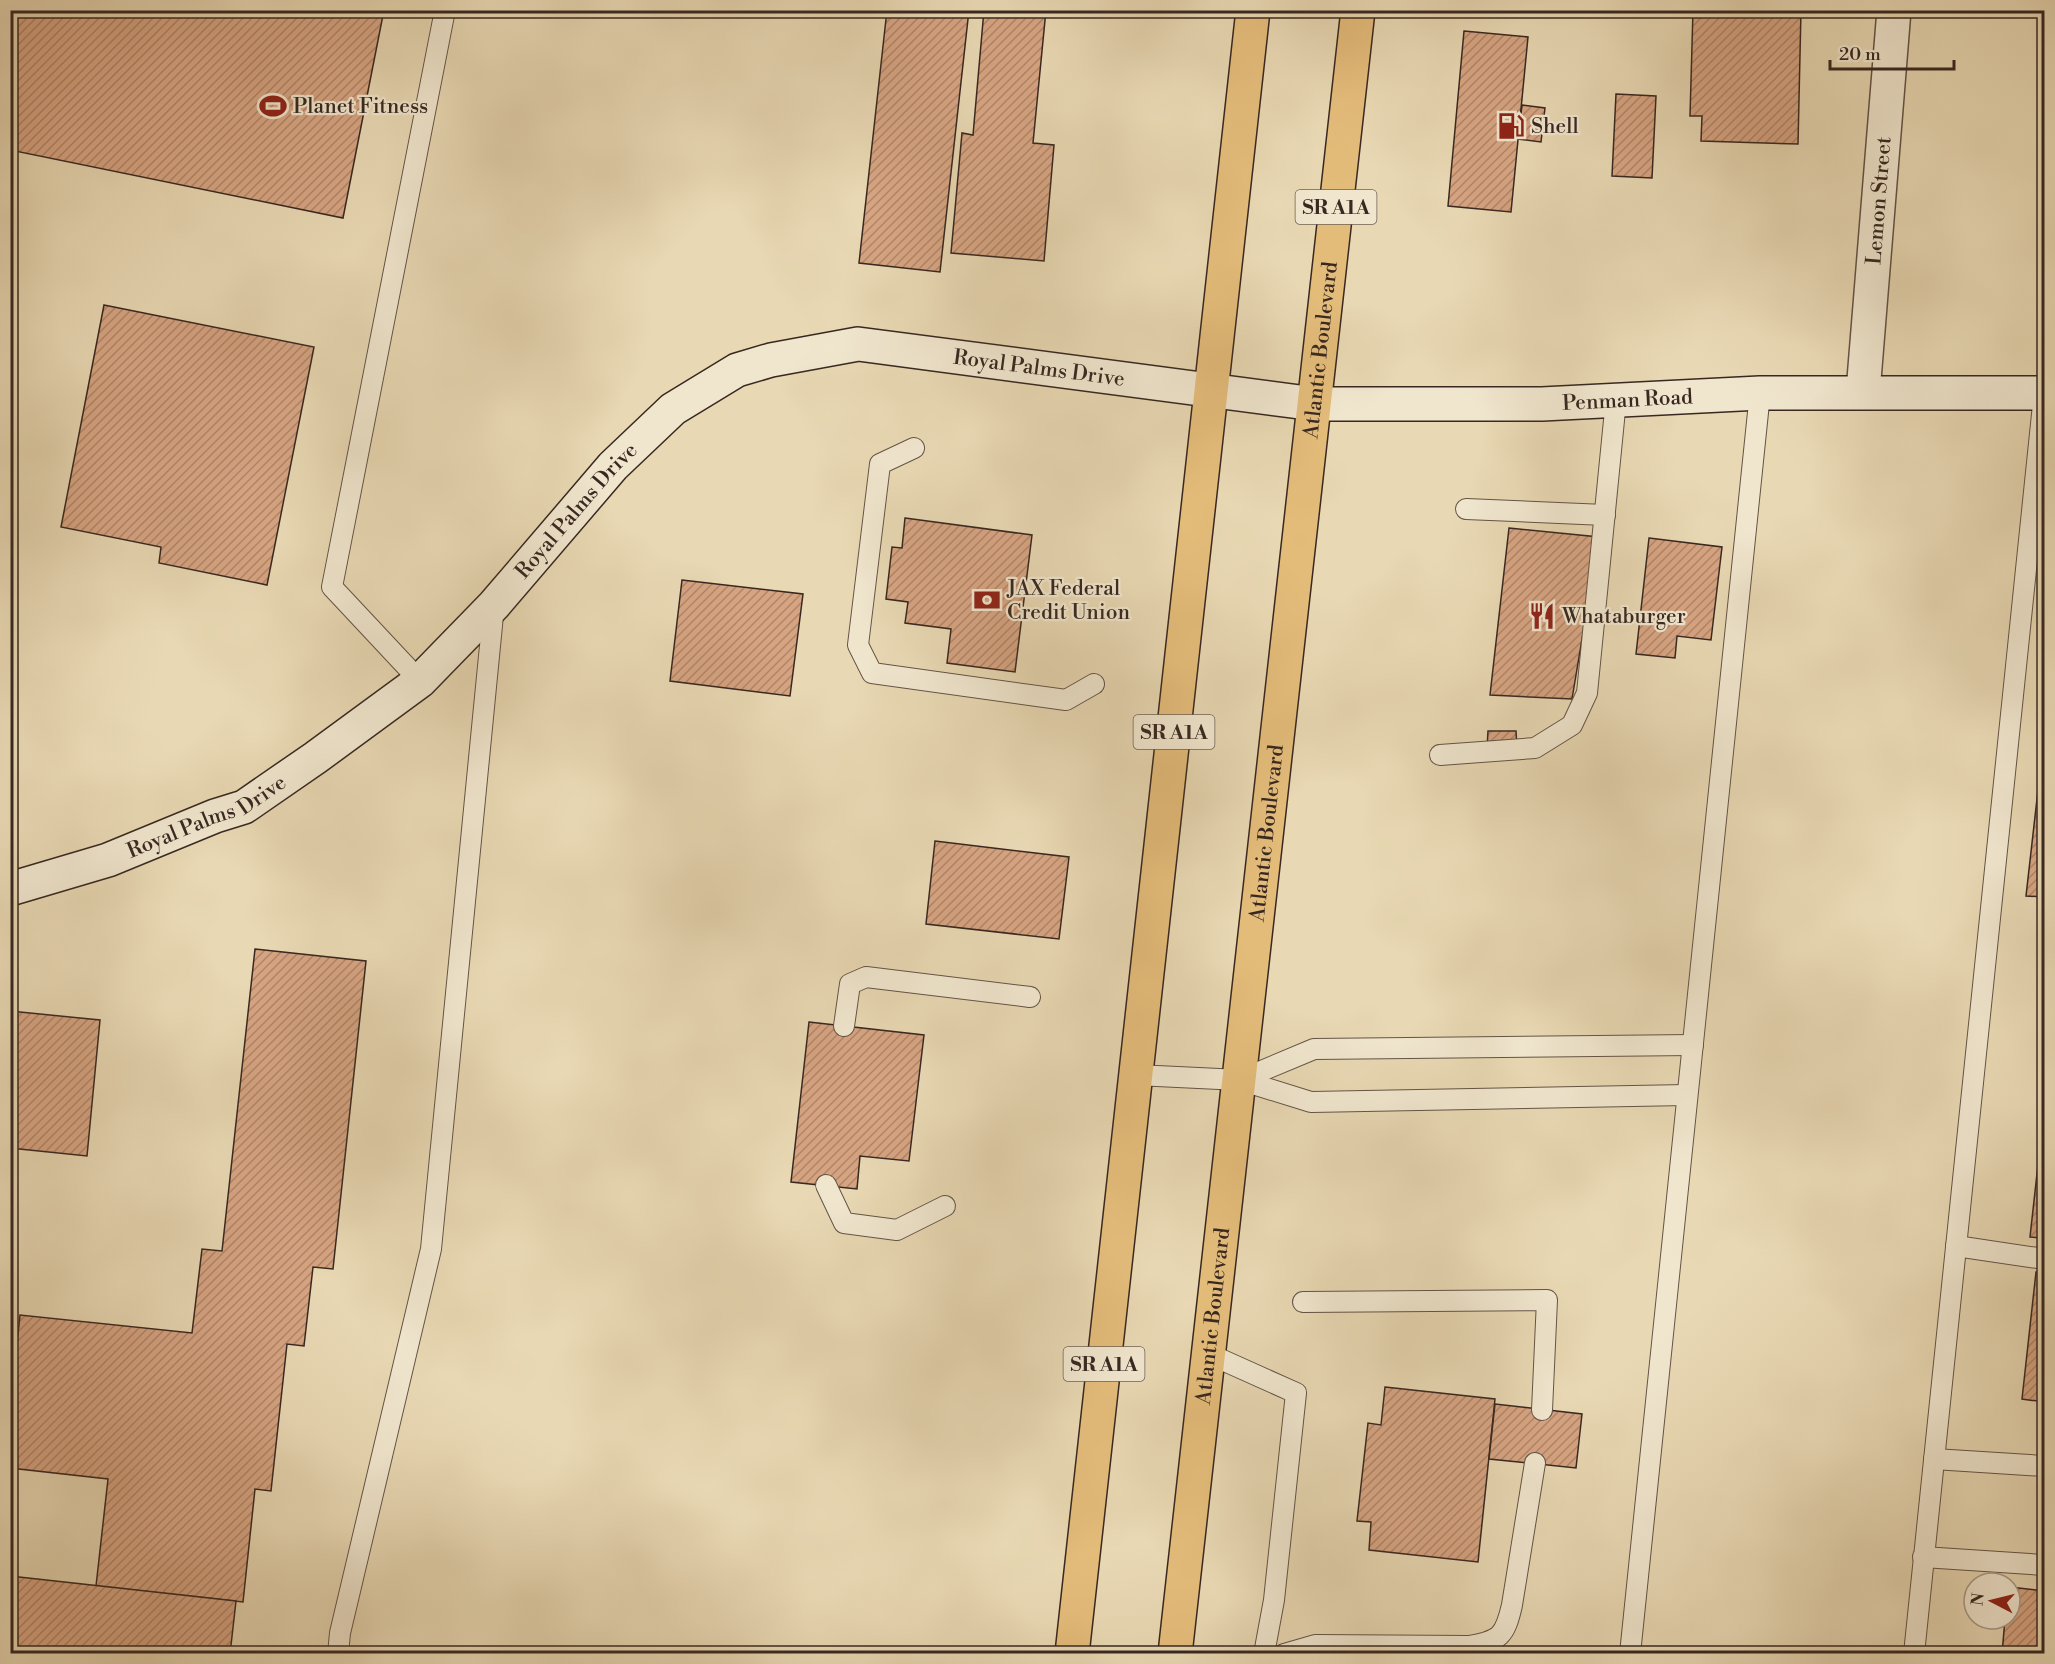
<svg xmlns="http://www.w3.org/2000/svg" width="2055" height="1664" font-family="'Libre Bodoni',serif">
  <defs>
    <pattern id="building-hatch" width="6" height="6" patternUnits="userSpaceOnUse" patternTransform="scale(1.5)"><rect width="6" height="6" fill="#d7a482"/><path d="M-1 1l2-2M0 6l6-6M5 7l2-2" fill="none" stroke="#af866a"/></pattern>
  </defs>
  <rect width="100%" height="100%" fill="#e8d8b3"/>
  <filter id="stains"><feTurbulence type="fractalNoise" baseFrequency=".00333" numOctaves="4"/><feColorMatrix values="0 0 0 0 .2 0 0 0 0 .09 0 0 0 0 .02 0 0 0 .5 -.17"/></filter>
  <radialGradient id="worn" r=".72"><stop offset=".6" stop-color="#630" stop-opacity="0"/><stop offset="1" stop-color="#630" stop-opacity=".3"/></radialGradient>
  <g fill="url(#building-hatch)" stroke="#382821" stroke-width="1.5">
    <polygon points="10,10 384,10 343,218 10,150"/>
    <polygon points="887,10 969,10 940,272 859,263"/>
    <polygon points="984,10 1046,10 1033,143 1054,145 1044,261 951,253 962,133 973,135"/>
    <polygon points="1693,10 1801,10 1798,144 1701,141 1702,116 1690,116"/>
    <polygon points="1464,31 1528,37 1511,212 1448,206"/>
    <polygon points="1616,94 1656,96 1652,178 1612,176"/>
    <polygon points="1522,105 1545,108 1541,142 1518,139"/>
    <polygon points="104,305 314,347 267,585 159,563 161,547 61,527"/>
    <polygon points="905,518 1032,535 1015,672 947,663 951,629 905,623 908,602 886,599 892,547 902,548"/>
    <polygon points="1509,528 1599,537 1572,699 1490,695"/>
    <polygon points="1649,538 1722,547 1711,640 1677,636 1675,658 1636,654"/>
    <polygon points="682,580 803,594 790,696 670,681"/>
    <polygon points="1488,731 1516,731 1517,748 1487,748"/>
    <polygon points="2044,737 2044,897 2026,896"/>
    <polygon points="935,841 1069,857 1059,939 926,924"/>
    <polygon points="255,949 366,961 333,1269 313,1267 304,1346 287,1344 271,1491 255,1489 243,1602 96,1586 108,1479 10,1468 10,1409 20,1315 192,1333 202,1249 222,1251"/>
    <polygon points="2044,968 2044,1011 2039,1010"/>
    <polygon points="10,1011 100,1020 87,1156 10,1148"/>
    <polygon points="809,1022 924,1035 909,1161 860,1156 857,1189 791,1182"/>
    <polygon points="2044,1110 2044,1238 2030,1237"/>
    <polygon points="2036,1272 2044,1273 2044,1402 2022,1399"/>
    <polygon points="1385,1387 1495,1399 1478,1562 1369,1550 1371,1522 1357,1521 1368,1423 1381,1425"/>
    <polygon points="1495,1404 1582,1414 1576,1468 1489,1459"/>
    <polygon points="10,1576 236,1601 230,1654 10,1654"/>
    <polygon points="2010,1587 2044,1591 2044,1654 2002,1654 2005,1619 2010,1619"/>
  </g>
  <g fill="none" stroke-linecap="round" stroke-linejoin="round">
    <defs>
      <g id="lane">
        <polyline points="914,448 880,464 858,645 872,673 1066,700 1094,684"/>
        <polyline points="1466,509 1605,515"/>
        <polyline points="420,681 332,587 445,10"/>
        <polyline points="1440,755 1535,748 1572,725 1587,693 1616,400"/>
        <polyline points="844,1026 850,984 866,977 1030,997"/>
        <polyline points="1136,1075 1240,1080 1311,1102 1687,1095"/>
        <polyline points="1240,1080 1314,1049 1693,1045"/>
        <polyline points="826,1185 844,1223 897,1230 945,1206"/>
        <polyline points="1956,1246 2044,1259"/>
        <polyline points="1303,1302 1547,1300 1542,1410"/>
        <polyline points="1209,1354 1296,1393 1274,1600 1264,1654"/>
        <polyline points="1934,1459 2044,1466"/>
        <polyline points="1923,1557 2044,1565"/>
        <polyline points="338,1654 340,1633 431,1249 494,605"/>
        <path d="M 1284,1654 L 1315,1645 L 1469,1646 C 1500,1641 1505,1636 1512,1605 L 1535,1463"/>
        <polyline points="1630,1654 1760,393"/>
        <polyline points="1914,1654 2044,395"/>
      </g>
      <g id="street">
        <path id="s1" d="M 1863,392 L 1894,10"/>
      </g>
      <g id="secondary">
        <path id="s2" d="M 10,889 L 108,860 L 215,816 L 244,807 L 315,758 L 420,681 L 494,605 L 613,466 L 673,409 L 737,370 L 771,360 L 858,344 L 1315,404 L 1542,404 L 1760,393 L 2044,393"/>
      </g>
      <g id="highway">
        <polyline points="1072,1654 1253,10"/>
        <path id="s3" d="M 1175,1654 L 1358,10"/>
      </g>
    </defs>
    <use href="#lane" stroke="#645446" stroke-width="22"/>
    <use href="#street" stroke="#645446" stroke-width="36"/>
    <use href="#secondary" stroke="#382821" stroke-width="36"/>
    <use href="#highway" stroke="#382821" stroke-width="36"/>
    <use href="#lane" stroke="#f0e6ce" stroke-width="20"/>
    <use href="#street" stroke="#f0e6ce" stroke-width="33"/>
    <use href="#secondary" stroke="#f0e6ce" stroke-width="33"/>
    <use href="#highway" stroke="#e4bc7a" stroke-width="33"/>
  </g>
  <defs>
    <symbol id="stadium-bare" viewBox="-9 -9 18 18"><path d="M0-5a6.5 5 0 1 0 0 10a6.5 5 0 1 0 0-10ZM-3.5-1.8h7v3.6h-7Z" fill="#8f2418" stroke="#f0e6ce" stroke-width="2.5" paint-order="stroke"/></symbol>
    <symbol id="fuel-bare" viewBox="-9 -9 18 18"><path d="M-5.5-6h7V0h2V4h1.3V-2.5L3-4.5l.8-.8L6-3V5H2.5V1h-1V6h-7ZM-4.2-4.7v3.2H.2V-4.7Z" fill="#8f2418" stroke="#f0e6ce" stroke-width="2.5" paint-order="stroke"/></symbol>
    <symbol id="bank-bare" viewBox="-9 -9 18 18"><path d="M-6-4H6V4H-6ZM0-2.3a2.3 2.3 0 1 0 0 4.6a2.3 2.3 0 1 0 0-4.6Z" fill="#8f2418" stroke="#f0e6ce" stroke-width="2.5" paint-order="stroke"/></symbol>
    <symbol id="restaurant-bare" viewBox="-9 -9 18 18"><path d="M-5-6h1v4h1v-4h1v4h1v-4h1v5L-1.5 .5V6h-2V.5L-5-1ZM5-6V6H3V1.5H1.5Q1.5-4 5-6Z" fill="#8f2418" stroke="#f0e6ce" stroke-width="2.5" paint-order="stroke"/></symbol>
  </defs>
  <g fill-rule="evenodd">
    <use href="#stadium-bare" x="254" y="87" width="38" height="38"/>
    <use href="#fuel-bare" x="1492" y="107" width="38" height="38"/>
    <use href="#bank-bare" x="968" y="581" width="38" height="38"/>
    <use href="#restaurant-bare" x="1523" y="597" width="38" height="38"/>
  </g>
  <g text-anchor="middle" stroke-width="4.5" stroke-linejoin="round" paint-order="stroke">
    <g fill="#f0e6ce" stroke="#6f6155" stroke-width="1.5">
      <rect x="1295.5" y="190" width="81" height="34" rx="4.5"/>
      <rect x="1133.5" y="715" width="81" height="34" rx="4.5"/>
      <rect x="1063.5" y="1347" width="81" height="34" rx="4.5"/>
    </g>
    <g font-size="20" font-weight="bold" fill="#382821">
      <text x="1336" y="214">SR A1A</text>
      <text x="1174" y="739">SR A1A</text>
      <text x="1104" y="1371">SR A1A</text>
    </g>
    <g font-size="21" fill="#382821" stroke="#f0e6ce" text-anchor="start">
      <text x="293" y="113">Planet Fitness</text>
      <text x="1531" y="133">Shell</text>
      <text x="1007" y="595">JAX Federal<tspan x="1007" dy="24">Credit Union</tspan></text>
      <text x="1562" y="623">Whataburger</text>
    </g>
    <g font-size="21" fill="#382821" stroke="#f0e6ce">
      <text dy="7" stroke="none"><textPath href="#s1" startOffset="192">Lemon Street</textPath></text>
      <text dy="7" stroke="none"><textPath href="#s3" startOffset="1312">Atlantic Boulevard</textPath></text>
      <text dy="7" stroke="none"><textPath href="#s2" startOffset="1218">Royal Palms Drive</textPath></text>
      <text dy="7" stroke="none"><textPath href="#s2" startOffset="1809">Penman Road</textPath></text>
      <text dy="7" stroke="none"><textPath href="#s2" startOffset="696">Royal Palms Drive</textPath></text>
      <text dy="7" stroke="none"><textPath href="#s2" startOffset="210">Royal Palms Drive</textPath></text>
      <text dy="7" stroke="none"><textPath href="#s3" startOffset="826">Atlantic Boulevard</textPath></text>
      <text dy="7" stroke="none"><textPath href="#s3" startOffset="340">Atlantic Boulevard</textPath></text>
    </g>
  </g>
  <rect width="2055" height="1664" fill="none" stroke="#e8d8b3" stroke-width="36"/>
  <rect x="12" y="12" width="2031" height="1640" fill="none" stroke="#382821" stroke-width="3"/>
  <rect x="18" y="18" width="2019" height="1628" fill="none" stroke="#382821" stroke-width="1.5"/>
  <g transform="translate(1992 1601) rotate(277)"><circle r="28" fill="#f0e6ce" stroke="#a69a89" stroke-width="1.5"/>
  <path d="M0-4.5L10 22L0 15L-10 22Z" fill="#8f2418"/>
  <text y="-9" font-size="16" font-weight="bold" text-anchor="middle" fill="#382821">N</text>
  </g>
  <path d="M1830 60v9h124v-9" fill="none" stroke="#382821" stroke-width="3"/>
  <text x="1839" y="60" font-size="18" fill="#382821" stroke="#f0e6ce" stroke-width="4.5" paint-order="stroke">20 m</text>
  <rect width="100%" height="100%" filter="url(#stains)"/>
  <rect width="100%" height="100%" fill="url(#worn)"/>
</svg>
